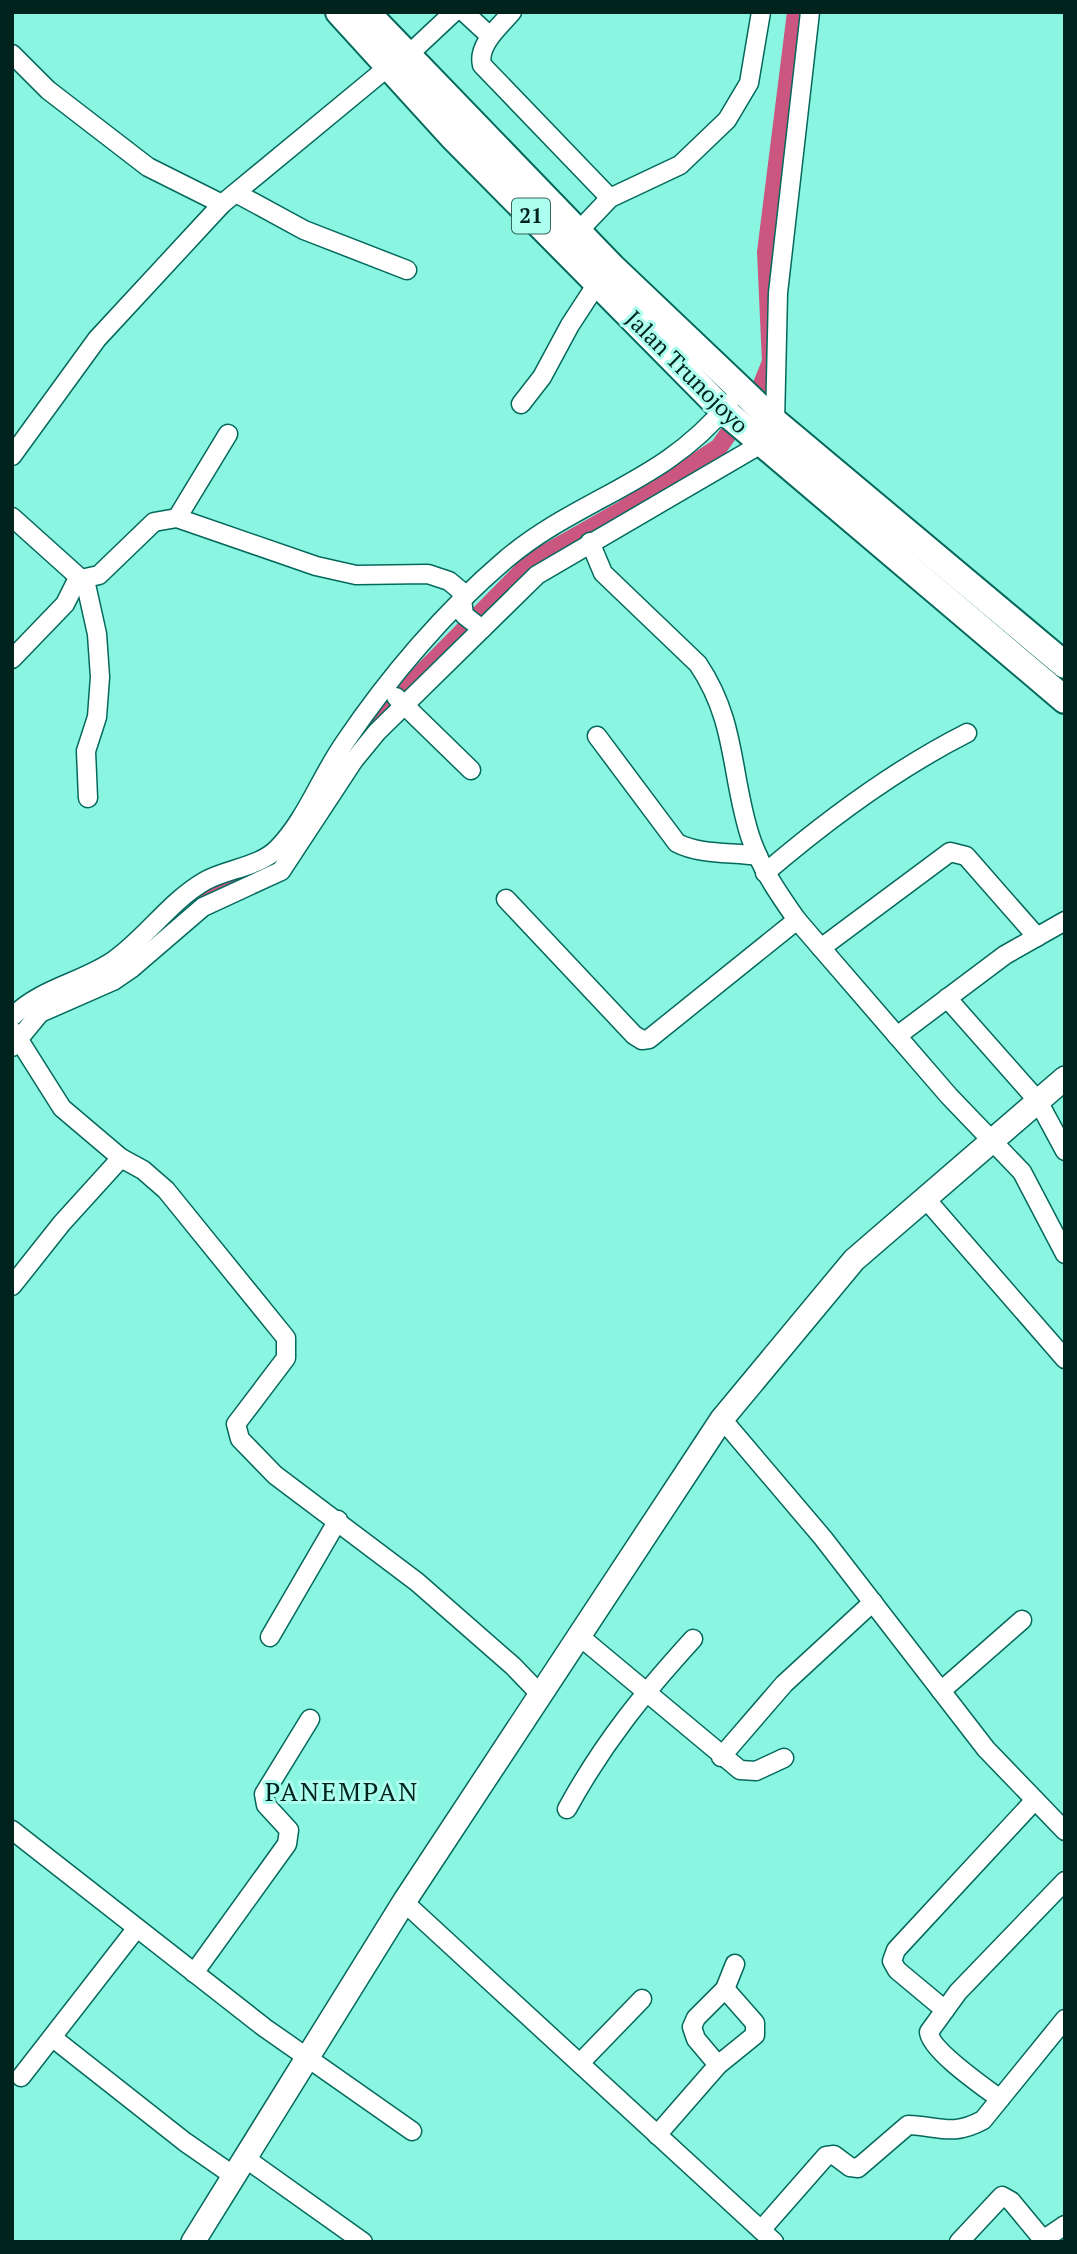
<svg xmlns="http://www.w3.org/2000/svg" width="1077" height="2254" font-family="'PT Serif',serif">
  <rect width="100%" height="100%" fill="#8af6e1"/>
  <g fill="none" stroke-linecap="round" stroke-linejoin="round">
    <g stroke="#cb5780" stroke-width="18">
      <polyline points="354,750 371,724 532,561 622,510 719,447 760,389 771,362 766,252 796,12"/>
      <path d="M 202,904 C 211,897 219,887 229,883 C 253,872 276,871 292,847"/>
    </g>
    <defs>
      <g id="minor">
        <polyline points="464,12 490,36"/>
        <path d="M 512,12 C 500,26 477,45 482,65 L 610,198"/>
        <polyline points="12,54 48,90 148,167 222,204"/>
        <polyline points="407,56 454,12"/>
        <polyline points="236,193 304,230 407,270"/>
        <polyline points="572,238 610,198 680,165 727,120 749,83 761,12"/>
        <polyline points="521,404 542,377 570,325 602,276"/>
        <polyline points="775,422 778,293 810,12"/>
        <polyline points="12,456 97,339 222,204 388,67"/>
        <polyline points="12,517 81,579 99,575 154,522 177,518 316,566 356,575 428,574 449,581 461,591 464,615 482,629"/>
        <polyline points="177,518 228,434"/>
        <path d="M 590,542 L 603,573 L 698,664 C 737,722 730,773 750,836 C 760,867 778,893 797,920"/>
        <polyline points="85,580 97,634 100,677 97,717 86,751 88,798"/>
        <polyline points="12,659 65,604 78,578"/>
        <polyline points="396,697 471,770"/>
        <path d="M 597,736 L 677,843 C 700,855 732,852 758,856"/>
        <path d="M 765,873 C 827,820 894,770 967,733"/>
        <polyline points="506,899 634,1035 642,1040 649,1039 797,920 949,1096 1022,1172 1065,1254"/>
        <polyline points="821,948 950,852 966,856 1037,937"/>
        <polyline points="947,998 1038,1101 1065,1151"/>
        <path d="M 12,1017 C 41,988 80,983 113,961 C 146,938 170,901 205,881 C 226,869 259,867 277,849 C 306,820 321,776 345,742 C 389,677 445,611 505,560 C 579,497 664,484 729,403"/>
        <polyline points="14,1032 62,1108 121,1158 143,1170 166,1190 286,1338 286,1358 236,1424 240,1439 275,1475 417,1582 513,1666 539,1693"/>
        <polyline points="897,1036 1005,955 1065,921"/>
        <polyline points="12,1047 40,1013 113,981 132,968 203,907 281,871 354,760 377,732 537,575 761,444"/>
        <polyline points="925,1198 1065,1359"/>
        <polyline points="12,1286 62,1223 121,1158"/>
        <polyline points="722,1419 823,1538 986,1749 1065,1831"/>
        <polyline points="578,1635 740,1770 756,1771 784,1758"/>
        <polyline points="270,1637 338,1520"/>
        <polyline points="941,1691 1022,1620"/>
        <polyline points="721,1757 784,1684 873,1602"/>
        <path d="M 567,1809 C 603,1743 643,1694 693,1639"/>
        <polyline points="12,1830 265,2028 412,2131"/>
        <polyline points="404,1902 774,2242"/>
        <polyline points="194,1973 287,1844 289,1830 266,1805 264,1794 310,1719"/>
        <polyline points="945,2010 897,1970 892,1961 896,1950 1035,1800"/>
        <polyline points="53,2038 185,2142 234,2176"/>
        <polyline points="581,2062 642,1999"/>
        <polyline points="718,2065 696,2039 692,2027 696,2018 725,1989 735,1964"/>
        <polyline points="21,2077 136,1929"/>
        <path d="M 1000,2099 C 984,2087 930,2050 929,2032 L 958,1992 L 1065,1881"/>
        <polyline points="657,2135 718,2065 755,2035 755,2023 725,1989"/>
        <polyline points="245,2158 363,2242"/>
        <path d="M 761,2230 L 826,2156 L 834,2155 L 850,2167 L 858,2168 L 908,2125 C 939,2126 952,2137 983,2120 L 1065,2019"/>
        <polyline points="1043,2240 1065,2225"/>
        <polyline points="959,2242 1002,2196 1011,2201 1045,2242"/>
      </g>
      <polyline id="major" points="193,2242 404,1902 722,1419 854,1260 1065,1078"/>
      <g id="highway">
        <polyline points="339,12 452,136 723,410 1065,700"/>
        <polyline points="366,12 612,267 775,422 1065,665"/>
      </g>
    </defs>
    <use href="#minor" stroke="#04695c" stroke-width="21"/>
    <use href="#major" stroke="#04695c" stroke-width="26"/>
    <use href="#highway" stroke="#04695c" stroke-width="30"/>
    <use href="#minor" stroke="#fff" stroke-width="18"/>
    <use href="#major" stroke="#fff" stroke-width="23"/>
    <use href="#highway" stroke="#fff" stroke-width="26"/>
  </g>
  <g text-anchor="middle" stroke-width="6" stroke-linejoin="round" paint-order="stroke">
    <rect fill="#acffee" stroke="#34655c" stroke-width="2" x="512" y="198.5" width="38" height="35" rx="5"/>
    <g font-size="21" font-weight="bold" fill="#00231d">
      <text x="531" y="223">21</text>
    </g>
    <g font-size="23" fill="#00231d" stroke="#acffee">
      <text transform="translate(687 372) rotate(45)" y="8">Jalan Trunojoyo</text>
    </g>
    <g font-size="26" letter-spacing="2" fill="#00231d" stroke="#acffee">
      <text x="342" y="1801">PANEMPAN</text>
    </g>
  </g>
  <rect width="1077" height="2254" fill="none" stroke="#00231d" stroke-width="28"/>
</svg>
